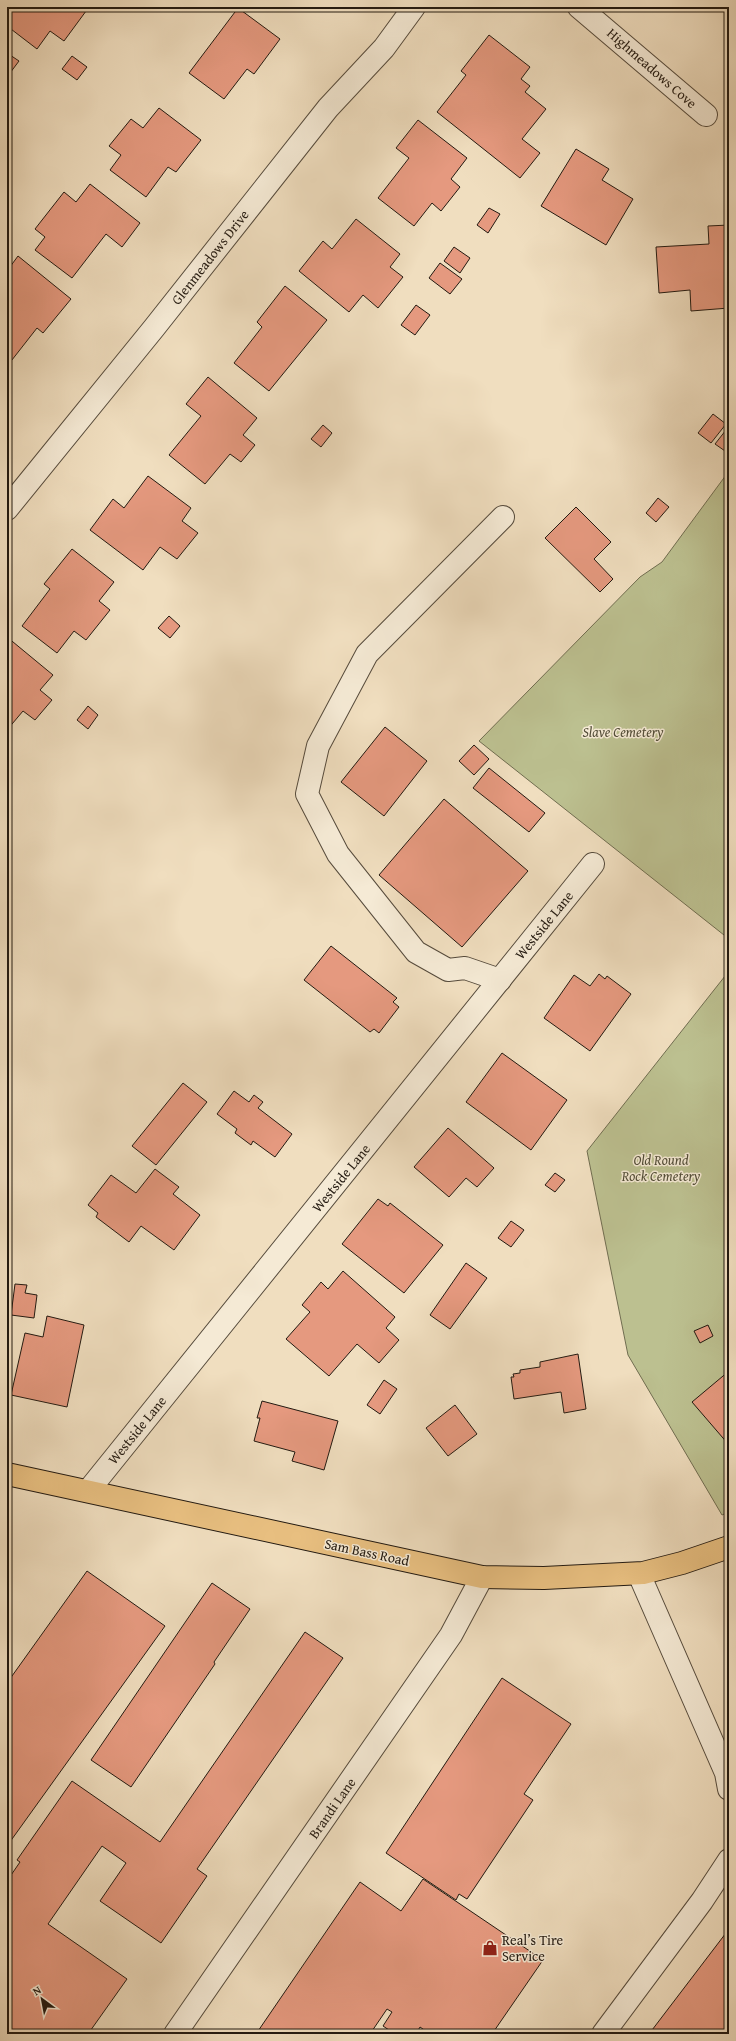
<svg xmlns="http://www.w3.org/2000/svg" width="736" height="2041" font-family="'Gentium Book Plus',serif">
  <rect width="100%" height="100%" fill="#f0debf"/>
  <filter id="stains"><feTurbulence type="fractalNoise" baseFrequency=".005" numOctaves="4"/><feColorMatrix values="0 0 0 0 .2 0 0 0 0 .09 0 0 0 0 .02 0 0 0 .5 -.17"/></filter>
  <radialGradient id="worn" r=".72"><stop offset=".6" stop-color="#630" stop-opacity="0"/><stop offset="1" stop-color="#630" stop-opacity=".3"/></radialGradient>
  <g fill="#bcc090" stroke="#706d50">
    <polygon points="729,471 729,939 479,741 640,577 662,562"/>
    <polygon points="729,971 729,1512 722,1515 628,1355 587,1151"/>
  </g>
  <g fill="#e5997f" stroke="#231a11">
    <polygon points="7,7 89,7 64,41 50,31 37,49 7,26"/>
    <polygon points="238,8 280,39 254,74 247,69 224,99 189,73"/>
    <polygon points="489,35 530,67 521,79 530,86 525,92 546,109 522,139 540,153 520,178 437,112 466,75 461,71"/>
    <polygon points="7,53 19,61 7,77"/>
    <polygon points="72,56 87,67 77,80 62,69"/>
    <polygon points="159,108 201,140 176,172 168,167 146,197 110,170 121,155 109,146 131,119 143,128"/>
    <polygon points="418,120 467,158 451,179 460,187 441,211 432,203 414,226 378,198 409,158 396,148"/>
    <polygon points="576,149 609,169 602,180 633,199 606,245 541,206"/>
    <polygon points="90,184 140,223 122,247 106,234 72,278 35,250 45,237 35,229 64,192 76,202"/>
    <polygon points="489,208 500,214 488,233 477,225"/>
    <polygon points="356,219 400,254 390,267 403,277 378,308 363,295 349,312 299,271 323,241 332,249"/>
    <polygon points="729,225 729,308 691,311 690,290 659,293 656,247 709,244 708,226"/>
    <polygon points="454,247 470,258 460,273 444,261"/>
    <polygon points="18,256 71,299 43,333 37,328 8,365 7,271"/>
    <polygon points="440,263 462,279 450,294 429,278"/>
    <polygon points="285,286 327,320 269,391 234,363 262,327 257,322"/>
    <polygon points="416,305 430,315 415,335 401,325"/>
    <polygon points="208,377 257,418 243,435 255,445 241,462 230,454 205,484 169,455 201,416 186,404"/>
    <polygon points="713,414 726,424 711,443 698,433"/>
    <polygon points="323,425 332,433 321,447 311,439"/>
    <polygon points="726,430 729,432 729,446 725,451 715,444"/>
    <polygon points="148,476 191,508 182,521 198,533 177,559 160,547 143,570 90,530 113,499 124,508"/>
    <polygon points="658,498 669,507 656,522 646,513"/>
    <polygon points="576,507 611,542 594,559 613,579 600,592 545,538"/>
    <polygon points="72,549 114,582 99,601 110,610 86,640 74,631 57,653 22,626 50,589 44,584"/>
    <polygon points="169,616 180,626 170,638 158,628"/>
    <polygon points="7,637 53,675 40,690 52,700 35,720 23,711 7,730"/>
    <polygon points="88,706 98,715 88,729 77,720"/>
    <polygon points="385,727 427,761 384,816 341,782"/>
    <polygon points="474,745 489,759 474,775 459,761"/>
    <polygon points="489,768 545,813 529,832 473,788"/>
    <polygon points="444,799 528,871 462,947 379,875"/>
    <polygon points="331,946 397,998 393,1002 399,1007 379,1033 374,1029 370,1032 304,980"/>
    <polygon points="599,974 605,979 607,976 631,994 590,1051 544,1018 574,975 590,986"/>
    <polygon points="502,1053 567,1100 531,1150 466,1102"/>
    <polygon points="183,1083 207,1102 156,1165 132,1146"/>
    <polygon points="234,1091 249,1102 254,1095 263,1102 258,1108 292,1134 275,1157 253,1141 251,1145 235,1133 237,1129 217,1114"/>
    <polygon points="448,1128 494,1168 477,1187 466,1178 449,1197 414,1167"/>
    <polygon points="155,1169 179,1187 173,1194 200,1215 174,1250 141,1226 129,1242 96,1217 98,1213 88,1205 111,1175 136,1193"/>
    <polygon points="555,1173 565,1180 555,1192 545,1185"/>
    <polygon points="378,1199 388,1206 390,1203 443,1245 404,1293 342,1244"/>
    <polygon points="511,1221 524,1230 511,1247 498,1238"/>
    <polygon points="466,1263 487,1278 450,1329 430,1315"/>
    <polygon points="343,1271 395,1317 386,1328 399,1340 379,1363 357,1344 329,1376 286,1339 310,1312 302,1305 321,1282 328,1289"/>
    <polygon points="15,1284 27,1285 25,1293 37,1295 34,1318 11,1315"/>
    <polygon points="47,1316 84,1325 67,1407 11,1395 25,1333 43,1337"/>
    <polygon points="708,1325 713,1336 700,1343 694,1331"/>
    <polygon points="578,1354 586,1409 564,1413 561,1392 514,1399 511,1377 514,1377 513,1374 520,1373 520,1370 540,1367 540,1362"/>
    <polygon points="729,1371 729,1445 692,1402"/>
    <polygon points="384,1380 397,1389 380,1414 367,1405"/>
    <polygon points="262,1401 338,1421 324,1470 292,1461 295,1452 254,1441 260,1418 257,1418"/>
    <polygon points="455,1405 477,1434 448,1456 426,1428"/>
    <polygon points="87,1571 165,1626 7,1846 7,1683"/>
    <polygon points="212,1583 250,1609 214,1662 215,1664 131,1787 91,1760"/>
    <polygon points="305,1632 343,1658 197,1869 207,1876 161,1943 100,1901 126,1863 102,1846 48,1924 127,1979 88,2034 7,2034 7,1881 20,1862 17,1860 72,1781 160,1842"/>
    <polygon points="502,1678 571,1724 524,1794 533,1800 467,1899 459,1894 456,1900 386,1853"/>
    <polygon points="423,1879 543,1960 492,2034 430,2034 420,2027 416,2034 395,2034 383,2026 392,2012 387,2009 370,2034 256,2034 360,1882 401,1911"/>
    <polygon points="729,1929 729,2034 649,2034"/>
  </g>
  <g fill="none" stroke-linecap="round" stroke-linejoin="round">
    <defs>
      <g id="minor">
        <polyline points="579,7 706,115"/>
        <polyline points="7,509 154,328 328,108 384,48 414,7"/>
        <polyline points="500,980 465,968 448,970 416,952 338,854 307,794 318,746 367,654 503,517"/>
        <polyline points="88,1491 593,864"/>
        <polyline points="639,1574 726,1773 729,1789"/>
        <polyline points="175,2034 451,1635 482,1577"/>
        <polyline points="603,2034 702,1901 729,1860"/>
      </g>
      <polyline id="major" points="7,1474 482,1577 544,1578 643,1573 682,1563 729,1547"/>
    </defs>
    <use href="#minor" stroke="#564b3c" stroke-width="24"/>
    <use href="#major" stroke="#231a11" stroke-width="24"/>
    <use href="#minor" stroke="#f5ead5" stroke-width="22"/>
    <use href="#major" stroke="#e8bf80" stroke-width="22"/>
  </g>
  <defs>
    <symbol id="shop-bare" viewBox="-9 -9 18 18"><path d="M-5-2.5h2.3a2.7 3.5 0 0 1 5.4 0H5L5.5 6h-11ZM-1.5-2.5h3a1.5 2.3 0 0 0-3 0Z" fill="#8f2418" stroke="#f5ead5" stroke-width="2.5" paint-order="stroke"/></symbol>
  </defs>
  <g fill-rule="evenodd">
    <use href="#shop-bare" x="479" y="1937" width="22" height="22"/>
  </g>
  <g text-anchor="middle" stroke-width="3" stroke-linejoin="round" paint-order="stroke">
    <g font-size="14" fill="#231a11" stroke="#f5ead5">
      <text transform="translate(652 68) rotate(41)" y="5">Highmeadows Cove</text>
      <text transform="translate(210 257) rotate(-52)" y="5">Glenmeadows Drive</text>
      <text transform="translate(544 925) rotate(-51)" y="5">Westside Lane</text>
      <text transform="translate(341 1178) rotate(-51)" y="5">Westside Lane</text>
      <text transform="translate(137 1430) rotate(-51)" y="5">Westside Lane</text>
      <text transform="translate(367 1552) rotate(12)" y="5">Sam Bass Road</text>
      <text transform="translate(332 1808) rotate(-55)" y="5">Brandi Lane</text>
    </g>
    <g font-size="14" font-style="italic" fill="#514c37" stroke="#f5ead5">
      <text x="623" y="737">Slave Cemetery</text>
      <text x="661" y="1165">Old Round<tspan x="661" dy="16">Rock Cemetery</tspan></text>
    </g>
    <g font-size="14" fill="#231a11" stroke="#f5ead5" text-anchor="start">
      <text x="502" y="1945">Real’s Tire<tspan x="502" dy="16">Service</tspan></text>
    </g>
  </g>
  <rect width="736" height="2041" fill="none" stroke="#f0debf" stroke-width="24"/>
  <rect x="8" y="8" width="720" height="2025" fill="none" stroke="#231a11" stroke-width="2"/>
  <rect x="12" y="12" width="712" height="2017" fill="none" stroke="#231a11"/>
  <g transform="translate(42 1999) rotate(328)" stroke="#f5ead5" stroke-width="3" paint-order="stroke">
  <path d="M0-3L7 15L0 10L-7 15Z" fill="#231a11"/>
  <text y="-6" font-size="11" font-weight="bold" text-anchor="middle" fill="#231a11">N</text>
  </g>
  <rect width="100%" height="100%" filter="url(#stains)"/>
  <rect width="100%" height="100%" fill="url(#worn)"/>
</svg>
